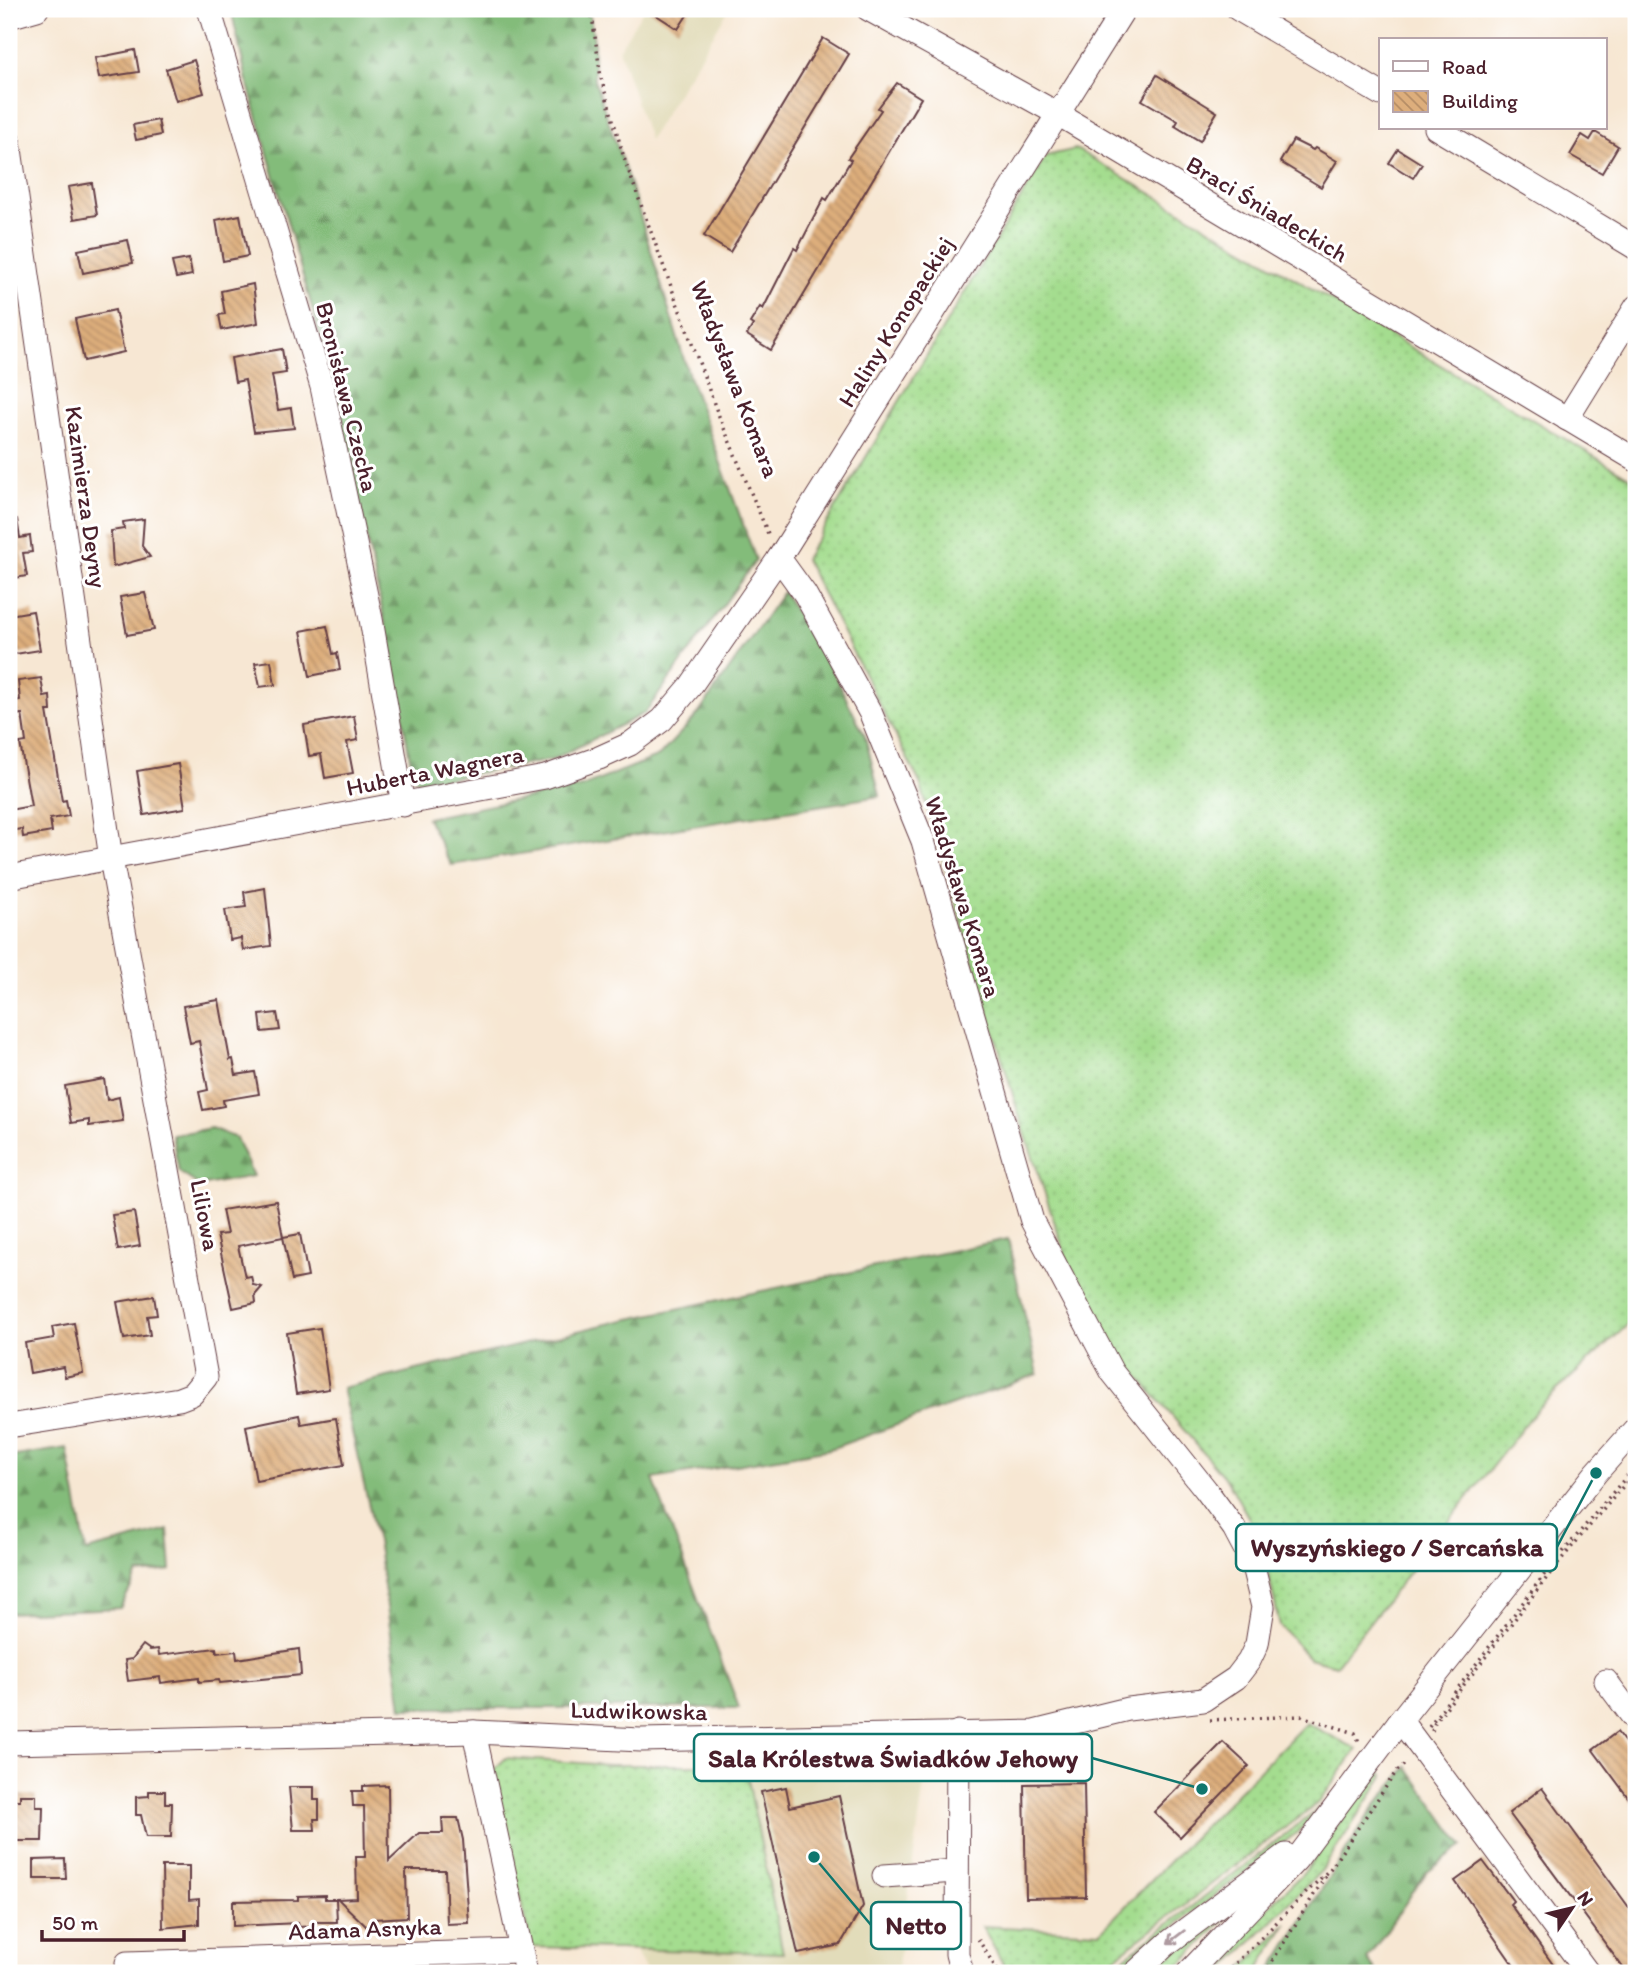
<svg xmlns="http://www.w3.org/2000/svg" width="1645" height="1982" font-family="Itim,sans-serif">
  <defs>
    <pattern id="grass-dots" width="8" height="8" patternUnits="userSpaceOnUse" patternTransform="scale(1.75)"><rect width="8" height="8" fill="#a4dd8f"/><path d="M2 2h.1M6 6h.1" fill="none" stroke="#8fbd7c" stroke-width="1.8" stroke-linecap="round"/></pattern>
    <pattern id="forest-firs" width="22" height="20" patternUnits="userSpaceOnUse" patternTransform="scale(1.75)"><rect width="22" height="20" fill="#83bc7a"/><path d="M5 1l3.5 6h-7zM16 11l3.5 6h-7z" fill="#6d9864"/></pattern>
    <pattern id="building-back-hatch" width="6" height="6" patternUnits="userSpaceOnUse" patternTransform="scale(1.75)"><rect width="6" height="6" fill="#ddae7c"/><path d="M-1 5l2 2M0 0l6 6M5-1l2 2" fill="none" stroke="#b58d66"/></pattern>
  </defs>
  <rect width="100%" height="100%" fill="#fff"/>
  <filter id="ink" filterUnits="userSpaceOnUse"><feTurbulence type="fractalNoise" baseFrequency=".0143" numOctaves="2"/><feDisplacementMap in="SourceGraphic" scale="14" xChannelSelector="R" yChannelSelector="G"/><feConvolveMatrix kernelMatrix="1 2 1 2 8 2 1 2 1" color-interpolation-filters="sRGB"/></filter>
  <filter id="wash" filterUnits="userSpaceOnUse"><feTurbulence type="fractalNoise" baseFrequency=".00686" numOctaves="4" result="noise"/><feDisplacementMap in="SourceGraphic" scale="28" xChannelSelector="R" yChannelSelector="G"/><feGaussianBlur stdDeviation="1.57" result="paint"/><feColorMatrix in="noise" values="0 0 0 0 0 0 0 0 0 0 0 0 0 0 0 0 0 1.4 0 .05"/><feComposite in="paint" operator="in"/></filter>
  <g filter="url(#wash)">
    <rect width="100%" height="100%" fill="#f7e7d3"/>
    <g fill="#e2dcba">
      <polygon points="644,9 729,9 649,140 619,49"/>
      <polygon points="911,1760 925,1778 897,1973 648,1973 635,1950 782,1953 745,1765"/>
    </g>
    <g fill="url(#grass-dots)" stroke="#777e5d" stroke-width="2">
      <polygon points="1076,149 1636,481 1636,1317 1539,1407 1336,1665 1309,1658 1280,1626 1261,1540 1229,1483 1120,1355 1073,1278 1018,1112 920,783 805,559 1046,156"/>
      <polygon points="1306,1723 1357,1749 1320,1801 1095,1973 1008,1973 982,1926 1100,1932"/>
      <polygon points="506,1758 609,1765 745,1765 783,1953 531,1947 492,1771"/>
      <polygon points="1377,1768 1384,1776 1322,1870 1220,1973 1202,1973 1308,1868"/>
      <polygon points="1323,1805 1304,1827 1146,1948 1121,1973 1105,1973"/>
      <polygon points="1245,1899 1172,1973 1152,1973 1167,1957"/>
      <polygon points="1287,1923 1256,1973 1237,1973"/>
    </g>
    <g fill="url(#forest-firs)" stroke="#666e52" stroke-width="2">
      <polygon points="231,9 589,9 594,42 594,79 636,202 689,376 756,560 645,713 552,760 422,783 413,777 392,655 331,374 247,81"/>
      <polygon points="783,592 832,670 865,736 880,796 451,865 427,818 582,787 659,756 699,713"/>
      <polygon points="211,1128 236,1138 253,1176 200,1186 179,1172 172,1135"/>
      <polygon points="1008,1239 1038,1374 830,1449 653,1479 739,1708 402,1708 378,1546 342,1388 615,1322"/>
      <polygon points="67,1448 86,1551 168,1530 171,1570 138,1574 120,1608 9,1613 9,1457"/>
      <polygon points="1407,1767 1463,1846 1426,1873 1367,1959 1377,1973 1269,1973 1371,1811"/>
    </g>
    <g id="blocks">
      <g fill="url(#building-back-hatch)">
        <polygon points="647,9 691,9 678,29"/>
        <polygon points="823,38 849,54 730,252 704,236"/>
        <polygon points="135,50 139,72 99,78 95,58"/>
        <polygon points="194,60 204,93 176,101 166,69"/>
        <polygon points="1157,75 1217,112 1200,141 1175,126 1178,121 1142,100"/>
        <polygon points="897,83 921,98 771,350 747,335 753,325 750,323 760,307 763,309 794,248 797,250 824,198 827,200 851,160 848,158 881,110 878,108"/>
        <polygon points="158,120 161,135 136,140 133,125"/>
        <polygon points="1595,132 1618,146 1602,173 1570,155 1582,135 1590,140"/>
        <polygon points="1293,140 1313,150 1315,148 1337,161 1321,187 1280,162"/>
        <polygon points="1398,149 1422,164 1413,178 1389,163"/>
        <polygon points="92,183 97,215 74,219 68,187"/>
        <polygon points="240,215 248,256 223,261 216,220"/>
        <polygon points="128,240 133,263 83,273 78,250"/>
        <polygon points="189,259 192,275 176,278 172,262"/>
        <polygon points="253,284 258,323 222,330 219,315 225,314 221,291"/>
        <polygon points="115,310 124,352 84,361 75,319"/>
        <polygon points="282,349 286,373 272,375 278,410 291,408 294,428 254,432 245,380 235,382 231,358"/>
        <polygon points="17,519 20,538 30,536 32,552 23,553 27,576 9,579 9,520"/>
        <polygon points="144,519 142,546 150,557 113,567 111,531 124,529 123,522"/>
        <polygon points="145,593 154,630 127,635 120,597"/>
        <polygon points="33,611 40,650 9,655 9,615"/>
        <polygon points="327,626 333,654 337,653 340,670 310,676 301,631"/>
        <polygon points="271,661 275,685 260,687 255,663"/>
        <polygon points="41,678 44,697 50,696 51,711 47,711 62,801 66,800 69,816 50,819 52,832 23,837 22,829 9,831 9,810 31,806 20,743 26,742 22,714 9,716 9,702 20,700 18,681"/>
        <polygon points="354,716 358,740 347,742 353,773 325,778 321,754 309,756 304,725"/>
        <polygon points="178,764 185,808 144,815 137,771"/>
        <polygon points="265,888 271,946 243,950 241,938 230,940 225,910 246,907 244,892"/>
        <polygon points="219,1000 230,1060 233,1059 236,1075 255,1072 259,1094 223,1100 224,1106 203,1110 199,1092 208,1090 199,1041 190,1043 183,1006"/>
        <polygon points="277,1013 280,1030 262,1032 260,1015"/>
        <polygon points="104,1079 107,1100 119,1097 123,1121 89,1126 89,1120 71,1123 65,1086"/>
        <polygon points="276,1201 283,1237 238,1246 245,1277 251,1276 253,1285 262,1287 255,1295 256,1303 233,1308 217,1235 227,1234 222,1210"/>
        <polygon points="134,1212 140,1246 118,1250 112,1215"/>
        <polygon points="300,1234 308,1277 292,1280 283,1237"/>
        <polygon points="154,1296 157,1315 147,1316 150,1335 124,1339 117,1302"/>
        <polygon points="74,1323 83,1373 65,1377 63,1367 30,1373 25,1343 54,1338 52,1327"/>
        <polygon points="320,1328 329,1389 296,1394 287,1333"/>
        <polygon points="299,1415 301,1424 336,1418 344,1465 256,1481 246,1426"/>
        <polygon points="143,1645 150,1650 158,1649 159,1655 216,1648 217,1653 236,1651 237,1659 299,1649 301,1675 220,1683 219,1680 199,1682 199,1678 161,1683 160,1677 128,1681 125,1660 132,1659"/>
        <polygon points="1617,1732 1627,1745 1631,1743 1636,1751 1636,1808 1593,1750"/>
        <polygon points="1223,1742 1249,1766 1180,1837 1154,1812"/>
        <polygon points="1084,1783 1086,1897 1026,1898 1024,1784"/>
        <polygon points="388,1785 389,1861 419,1833 443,1833 442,1818 458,1818 463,1840 469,1923 447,1924 445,1870 406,1870 407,1917 374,1919 367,1927 338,1899 357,1898 356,1857 365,1857 364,1806 353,1806 352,1791 363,1791 363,1786"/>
        <polygon points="289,1787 314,1787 314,1800 319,1800 319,1819 314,1819 315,1830 293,1830"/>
        <polygon points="786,1787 790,1807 839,1796 863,1906 840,1945 798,1954 761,1792"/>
        <polygon points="1542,1788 1636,1917 1636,1973 1627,1973 1509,1813"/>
        <polygon points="149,1791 165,1791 165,1803 172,1803 171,1837 146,1837 141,1815 136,1815 136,1797 149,1796"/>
        <polygon points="20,1795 36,1795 36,1807 43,1807 42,1841 16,1841 12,1819 9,1819 9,1800 20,1800"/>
        <polygon points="65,1859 66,1879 34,1879 34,1860"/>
        <polygon points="1483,1861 1513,1901 1510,1904 1559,1973 1519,1973 1455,1881"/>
        <polygon points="162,1866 189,1866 189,1900 199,1899 199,1924 163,1928"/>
        <polygon points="325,1895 325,1899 336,1899 337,1922 314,1922 314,1926 299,1927 298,1923 233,1926 233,1901 298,1900 298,1896"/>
      </g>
    </g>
  </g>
  <g filter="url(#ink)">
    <use href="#blocks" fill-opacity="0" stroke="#643d44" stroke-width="2"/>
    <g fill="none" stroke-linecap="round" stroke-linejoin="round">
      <defs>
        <g id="minor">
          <polyline points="209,9 322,387 371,619 403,805"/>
          <polyline points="868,9 1058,114 1636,460"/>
          <polyline points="1238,9 1381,94"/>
          <polyline points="9,17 37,9"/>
          <polyline points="1436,128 1636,248"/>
          <polyline points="9,142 111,859 206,1377 192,1394 179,1399 9,1426"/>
          <polyline points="1567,419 1636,307"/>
          <polyline points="9,877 545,777 599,758 630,744 662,720 690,687 779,558 1124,9"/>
          <polyline points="1606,1681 1636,1721"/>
          <polyline points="1399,1722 1407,1729 1588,1973"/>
          <polyline points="474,1732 526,1973"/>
          <polyline points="958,1732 957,1954 962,1973"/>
          <polyline points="9,1743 474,1732 641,1740 1034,1732 1128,1709 1203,1700 1236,1678 1249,1661 1257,1644 1263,1607 1252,1562 1234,1528 1206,1490 1112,1372 1032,1221 923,841 871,714 805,594 779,558"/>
          <polyline points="884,1876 956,1871"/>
          <polyline points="127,1963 520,1951"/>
          <polyline points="1135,1973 1168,1943 1286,1855"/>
          <polyline points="1188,1973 1296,1860 1399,1722 1596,1473 1636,1428"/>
        </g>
      </defs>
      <use href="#minor" stroke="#643d44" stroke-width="25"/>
      <g stroke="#643d44" stroke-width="3.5" stroke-dasharray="2 5" stroke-linecap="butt">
        <polyline points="591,9 601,78 625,161 716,409 769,536"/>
        <polyline points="1627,1481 1636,1480"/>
        <polyline points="1563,1552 1636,1465"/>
        <polyline points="1210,1720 1301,1716 1355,1733 1359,1742"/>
        <polyline points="1429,1726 1547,1571"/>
        <polyline points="1432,1731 1435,1722 1559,1562 1636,1471"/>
        <polyline points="978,1939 999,1973"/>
        <polyline points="1226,1973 1330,1869 1396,1772 1406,1763"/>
        <polyline points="1265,1973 1327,1874"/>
      </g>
      <use href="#minor" stroke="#fff" stroke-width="23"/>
    </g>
    <defs><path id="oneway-shaft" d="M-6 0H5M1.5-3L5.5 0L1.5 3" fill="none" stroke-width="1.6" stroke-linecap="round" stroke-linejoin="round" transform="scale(1.75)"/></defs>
    <use stroke="#ae9aa0" href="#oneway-shaft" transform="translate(1176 1937) rotate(143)"/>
  </g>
  <g text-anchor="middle" stroke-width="6" stroke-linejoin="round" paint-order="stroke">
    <g font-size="24" fill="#4a1f2b" stroke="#fff">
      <text transform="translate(1267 209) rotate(31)" y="8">Braci Śniadeckich</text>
      <text transform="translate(896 322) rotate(-58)" y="8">Haliny Konopackiej</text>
      <text transform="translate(735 379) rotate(69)" y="8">Władysława Komara</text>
      <text transform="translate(347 397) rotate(76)" y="8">Bronisława Czecha</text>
      <text transform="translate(86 497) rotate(82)" y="8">Kazimierza Deyny</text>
      <text transform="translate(435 771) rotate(-11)" y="8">Huberta Wagnera</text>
      <text transform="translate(963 897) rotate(73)" y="8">Władysława Komara</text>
      <text transform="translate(205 1215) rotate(79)" y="8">Liliowa</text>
      <text transform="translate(639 1711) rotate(1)" y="8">Ludwikowska</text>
      <text transform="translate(365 1929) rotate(-2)" y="8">Adama Asnyka</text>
    </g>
  </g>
  <path fill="none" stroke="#0f766e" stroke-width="2.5" d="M1596 1473L1557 1547M1202 1789L1092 1758M814 1857L871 1925"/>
  <g fill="#0f766e" stroke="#fff" stroke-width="2.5">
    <circle cx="1596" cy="1473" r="7"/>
    <circle cx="1202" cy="1789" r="7"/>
    <circle cx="814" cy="1857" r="7"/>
  </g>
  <g fill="#fff" stroke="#0f766e" stroke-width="2.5">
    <rect x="1236" y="1524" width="321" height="47" rx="7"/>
    <rect x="694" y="1734" width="398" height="47" rx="7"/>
    <rect x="871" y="1902" width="90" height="47" rx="7"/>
  </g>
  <g font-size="26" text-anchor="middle" font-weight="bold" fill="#4a1f2b">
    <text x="1397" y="1556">Wyszyńskiego / Sercańska</text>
    <text x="893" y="1767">Sala Królestwa Świadków Jehowy</text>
    <text x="916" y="1934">Netto</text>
  </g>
  <rect width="1645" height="1982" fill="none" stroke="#fff" stroke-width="35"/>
  <rect x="1379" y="38" width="228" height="91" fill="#ffffff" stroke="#b7a5aa" stroke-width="2"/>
  <rect x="1393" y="61" width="35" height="10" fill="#ffffff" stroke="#b7a5aa" stroke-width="2"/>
  <text x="1442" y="74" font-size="21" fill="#4a1f2b">Road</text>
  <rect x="1393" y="91" width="35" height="21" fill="url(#building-back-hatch)" stroke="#b7a5aa" stroke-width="2"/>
  <text x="1442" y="108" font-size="21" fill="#4a1f2b">Building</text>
  <g transform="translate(1572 1908) rotate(55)" stroke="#ffffff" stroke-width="5" paint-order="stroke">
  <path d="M0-5L12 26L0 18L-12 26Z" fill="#4a1f2b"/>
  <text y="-10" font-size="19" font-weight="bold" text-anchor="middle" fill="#4a1f2b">N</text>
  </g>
  <path d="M42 1930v10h142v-10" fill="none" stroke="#4a1f2b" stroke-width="3.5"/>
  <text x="52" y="1930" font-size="21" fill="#4a1f2b" stroke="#ffffff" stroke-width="5" paint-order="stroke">50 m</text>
</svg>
